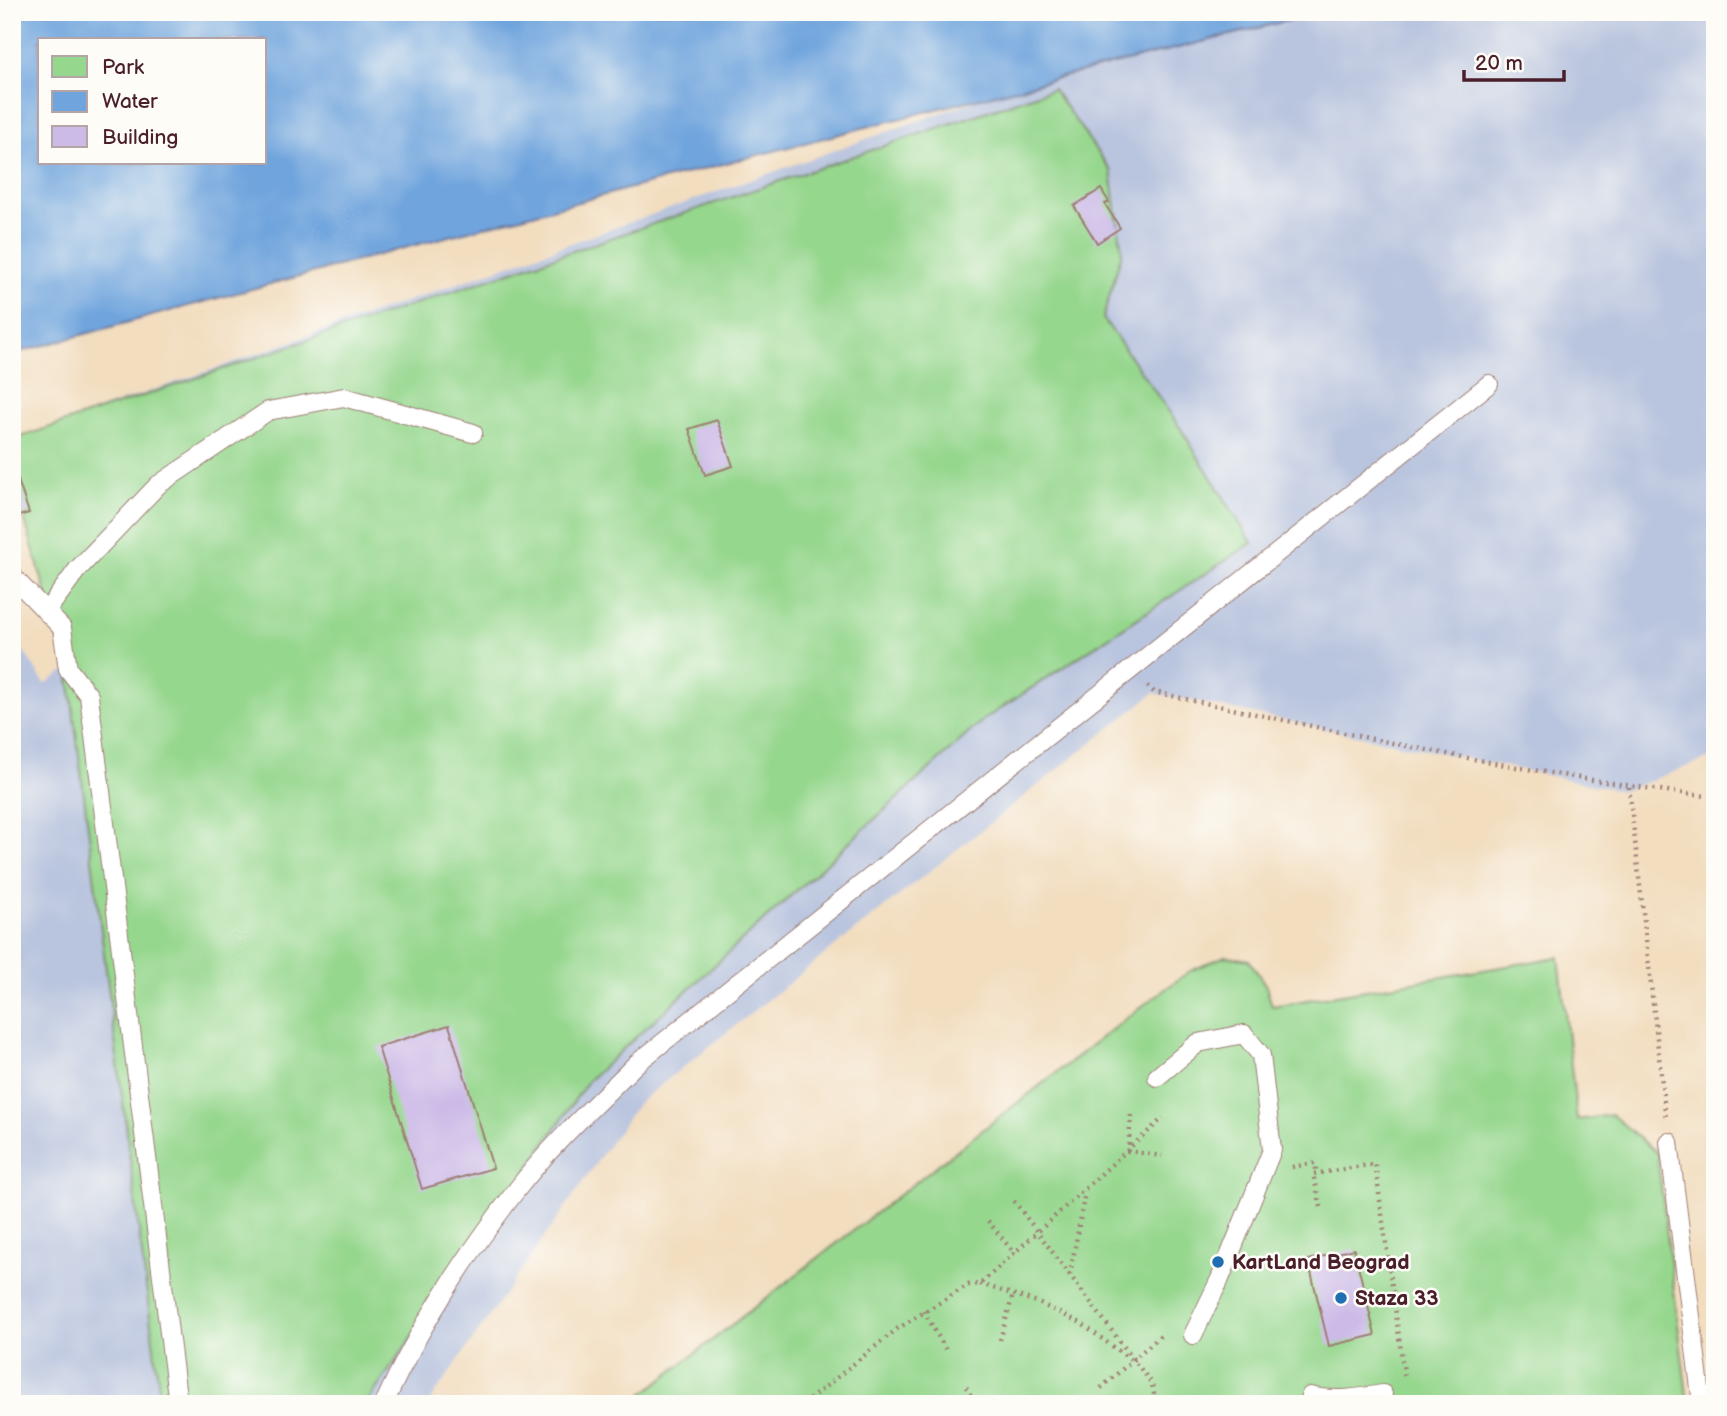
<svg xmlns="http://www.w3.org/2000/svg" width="1727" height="1416" font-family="'Balsamiq Sans',sans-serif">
  <rect width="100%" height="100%" fill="#fdfcf7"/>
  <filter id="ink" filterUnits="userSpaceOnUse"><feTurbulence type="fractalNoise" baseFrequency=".0143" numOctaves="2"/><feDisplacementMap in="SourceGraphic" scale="14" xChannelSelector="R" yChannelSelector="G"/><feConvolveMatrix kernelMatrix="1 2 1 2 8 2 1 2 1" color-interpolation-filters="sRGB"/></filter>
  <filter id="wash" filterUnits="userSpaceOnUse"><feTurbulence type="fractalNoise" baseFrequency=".00686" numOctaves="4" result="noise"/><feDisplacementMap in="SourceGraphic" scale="28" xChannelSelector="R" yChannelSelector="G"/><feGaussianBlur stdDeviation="1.57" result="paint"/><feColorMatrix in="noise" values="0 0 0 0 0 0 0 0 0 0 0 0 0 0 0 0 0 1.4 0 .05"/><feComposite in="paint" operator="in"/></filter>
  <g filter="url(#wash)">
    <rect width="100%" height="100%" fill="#f2ddbf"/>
    <polygon fill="#b9c4de" points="1323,12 1715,12 1715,756 1623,791 1154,693 638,1103 428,1404 12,1404 12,633 45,684 68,669 12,476 12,440 1000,92"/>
    <g fill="#96d78e" stroke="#707b5c" stroke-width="2">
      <polygon points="1053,89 1111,171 1122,252 1103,318 1179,426 1252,543 983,720 588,1081 366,1404 161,1404 68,669 12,476 12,440"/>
      <polygon points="1225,956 1249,960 1266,986 1272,1006 1559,957 1577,1120 1612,1115 1657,1153 1688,1404 630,1404 1141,1007 1190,971"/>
    </g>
    <path fill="#70a4dd" stroke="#5d6284" stroke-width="2" fill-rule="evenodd" d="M 12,12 L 1323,12 C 884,120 448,235 12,354 ZM 40,40 L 264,40 L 264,163 L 40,163 Z"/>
    <g id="blocks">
      <g fill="#ccbae7">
        <polygon points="1101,189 1109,202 1105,204 1120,228 1097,243 1074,206"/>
        <polygon points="717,420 733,466 705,475 689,429"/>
        <polygon points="12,462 29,513 12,518"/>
        <polygon points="449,1025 493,1168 422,1189 378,1047"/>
        <polygon points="1354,1249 1375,1335 1329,1346 1308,1260"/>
      </g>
    </g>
  </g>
  <g filter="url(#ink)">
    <use href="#blocks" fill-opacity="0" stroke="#9e7e75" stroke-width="2"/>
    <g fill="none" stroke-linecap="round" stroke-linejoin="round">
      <defs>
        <g id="lane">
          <polyline points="12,576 62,628 68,669 89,696 178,1404"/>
          <polyline points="46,612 77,570 158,485 268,411 344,397 473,433"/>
          <polyline points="1157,1077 1198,1043 1244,1034 1261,1055 1272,1150 1220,1279 1193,1335"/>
          <polyline points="1669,1142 1702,1404"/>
          <path d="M 1310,1396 C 1334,1402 1359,1398 1383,1394"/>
          <path d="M 384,1404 C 418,1328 465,1257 515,1192 C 551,1145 595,1105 636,1064 L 1489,384"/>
        </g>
      </defs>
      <use href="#lane" stroke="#9e7e75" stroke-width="20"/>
      <g stroke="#9e7e75" stroke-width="4.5" stroke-dasharray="2 5" stroke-linecap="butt">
        <path d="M 1147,686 L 1154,692 C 1340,732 1526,775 1715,797"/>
        <polyline points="1629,787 1666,1120"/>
        <polyline points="1131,1115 1128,1151 1162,1156"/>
        <polyline points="1292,1167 1315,1163 1317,1174"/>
        <polyline points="1014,1201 1152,1384 1156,1404"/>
        <polyline points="1321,1207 1313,1174 1375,1164 1405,1380"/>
        <polyline points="988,1221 1015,1254"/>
        <polyline points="1070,1275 1085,1192"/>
        <polyline points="980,1284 1034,1301 1079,1322 1130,1359"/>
        <polyline points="924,1311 947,1352"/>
        <polyline points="1000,1340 1013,1295"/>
        <polyline points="966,1387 976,1404"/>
        <polyline points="1101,1388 1161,1335"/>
        <polyline points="804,1404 897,1329 968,1285 980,1284 1163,1118"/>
        <polyline points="1183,1404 1193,1400"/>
      </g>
      <use href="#lane" stroke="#fff" stroke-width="18"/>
    </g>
  </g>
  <g fill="#1f6fb2" stroke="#fdfcf7" stroke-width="2.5">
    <circle cx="1218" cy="1262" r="7"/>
    <circle cx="1341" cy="1298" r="7"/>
  </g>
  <g text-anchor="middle" stroke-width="5" stroke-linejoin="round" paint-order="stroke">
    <g font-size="21" font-weight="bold" fill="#4a1f2b" stroke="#fdfcf7" text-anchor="start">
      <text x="1232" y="1269">KartLand Beograd</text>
      <text x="1355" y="1305">Staza 33</text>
    </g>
  </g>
  <rect width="1727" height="1416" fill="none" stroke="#fdfcf7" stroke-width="42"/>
  <rect x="38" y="38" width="228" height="126" fill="#fdfcf7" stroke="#b5a4a5" stroke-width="2"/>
  <rect x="52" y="56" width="35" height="21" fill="#96d78e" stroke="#b5a4a5" stroke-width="2"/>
  <text x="102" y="74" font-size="21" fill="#4a1f2b">Park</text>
  <rect x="52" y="91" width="35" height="21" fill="#70a4dd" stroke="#b5a4a5" stroke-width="2"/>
  <text x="102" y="108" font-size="21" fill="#4a1f2b">Water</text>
  <rect x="52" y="126" width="35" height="21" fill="#ccbae7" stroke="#b5a4a5" stroke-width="2"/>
  <text x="102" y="144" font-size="21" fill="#4a1f2b">Building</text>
  <path d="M1464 70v10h100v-10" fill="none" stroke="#4a1f2b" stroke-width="3.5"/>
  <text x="1475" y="70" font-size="21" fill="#4a1f2b" stroke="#fdfcf7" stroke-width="5" paint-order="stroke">20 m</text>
</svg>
